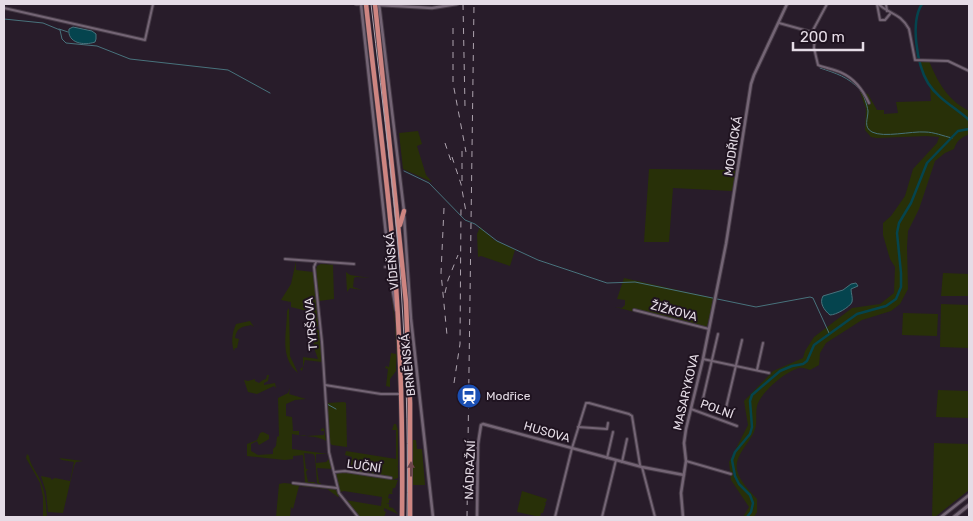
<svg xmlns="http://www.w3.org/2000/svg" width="973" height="521" font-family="Rubik,sans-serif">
  <rect width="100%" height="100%" fill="#281c2a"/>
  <g fill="#283008">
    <path d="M 929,61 C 938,83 948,100 969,111 L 969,134 C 961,138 957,140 954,149 L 945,153 L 935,161 L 919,209 L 908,231 L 907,247 L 908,289 L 900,304 L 891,311 L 862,320 L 826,343 L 820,353 L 819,365 L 810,370 C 807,369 802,367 799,368 C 786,371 760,393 757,406 C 755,415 758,423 754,432 C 749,444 734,456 737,470 C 740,482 749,490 757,499 L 757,512 L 754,517 L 743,517 L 749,507 L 731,480 L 729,462 L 748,425 L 744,401 L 773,371 L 803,358 L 805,351 L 814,337 L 852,308 L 880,304 L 894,293 L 895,267 L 890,259 L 883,235 L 883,223 L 891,216 L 905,196 L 913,169 L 937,143 L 939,137 L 926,136 L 877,138 L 871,137 L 865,130 L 866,109 L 860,92 L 868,94 L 877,110 L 884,110 L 884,114 L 898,113 L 896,102 L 931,101 L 930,87 L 919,62 Z"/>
    <polygon points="418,131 422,144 417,146 426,175 432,182 403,169 399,133"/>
    <polygon points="649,169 736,170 732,191 673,188 669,242 644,242"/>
    <polygon points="480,227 494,240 515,250 510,266 481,256 478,257 477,234"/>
    <polygon points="296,261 296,270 313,272 319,324 317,327 313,326 315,326 315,313 291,307 291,302 281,300 291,284"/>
    <polygon points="321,264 338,265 333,265 334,299 319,301 316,270 317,266"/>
    <polygon points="346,272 350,275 370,278 356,277 354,278 353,287 362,290 350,288 347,292"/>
    <polygon points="943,273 969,274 969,296 941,296"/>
    <polygon points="624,278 714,298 706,330 615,307 622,308 625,305 625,300 617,299"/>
    <polygon points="389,283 396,326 398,390 395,323"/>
    <polygon points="941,304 969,305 969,348 940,347"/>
    <path d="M 289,308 L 290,356 L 298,373 C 279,357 287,333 287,311 Z"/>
    <polygon points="903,313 938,314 937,336 902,335"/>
    <path d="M 250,321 L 254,327 L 251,325 C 242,327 237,327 235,338 L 239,339 L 237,348 L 235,348 L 234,351 C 231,342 232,333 236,324 Z"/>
    <polygon points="313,329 318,329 320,332 322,362 305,360 302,371 300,369 303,367 303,357 318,359 313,345 315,341 318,341 317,333 315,333 315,329"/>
    <polygon points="391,353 396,354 396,371 390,379 390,387 386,386 388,369 385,368 386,366 389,367"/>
    <polygon points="267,375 269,375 268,381 264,383 264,385 275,383 276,388 274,386 257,394 248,392 244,380 248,381 255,379 255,381 259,383 263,380 266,379"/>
    <path d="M 290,388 L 289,394 L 306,399 L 295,400 L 286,404 L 286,416 L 292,417 L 293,431 L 299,431 L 299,435 L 305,435 L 305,436 L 324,435 L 324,431 L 321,431 L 321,429 L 324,428 L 326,441 C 319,436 302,436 292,434 L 292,449 L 328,454 L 316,454 L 316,463 L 326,462 L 329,459 L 333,469 L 317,468 L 319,483 L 321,483 L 320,485 L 317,483 L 315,456 L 313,454 L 304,453 L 306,469 L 308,469 L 306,472 L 308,482 L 315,482 L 314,485 L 305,483 L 303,455 L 293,456 L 293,459 L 285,460 L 247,456 L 247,444 L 257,440 L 260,433 L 263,432 L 269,435 L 269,439 L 259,445 L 257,441 L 251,444 L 251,451 L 258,455 L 273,454 L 273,449 L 276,446 L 277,437 L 279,436 L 278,398 L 288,393 Z"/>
    <polygon points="938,390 969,391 969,418 936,417"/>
    <polygon points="344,402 346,403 347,447 332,445 329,442 327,403"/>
    <polygon points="394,424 396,424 398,430 398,466 397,467 398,467 398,478 392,480 398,480 395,488 393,488 392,493 393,494 389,494 388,498 392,500 389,500 389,503 386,503 389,504 389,507 393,508 398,514 384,508 384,511 386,512 384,517 360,517 345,500 381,506 382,497 344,491 340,492 336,474 343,472 387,479 380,475 380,476 347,470 346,469 350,470 352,457 345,455 346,451 396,459 396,430 392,430"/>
    <polygon points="413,440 416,440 417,449 422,449 425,485 412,485"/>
    <polygon points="934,443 969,444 969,490 935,517 932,517"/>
    <path d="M 27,454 L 29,456 C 30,466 39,474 42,485 C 46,495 46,506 47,517 L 43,517 L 43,497 L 40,483 L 26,458 Z"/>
    <polygon points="59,458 83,461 76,462 74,466 63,513 48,512 46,492 41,476 51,478 51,480 55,478 70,481 74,462 62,460"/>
    <polygon points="284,483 333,488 336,490 339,496 338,497 327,489 299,486 293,509 291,507 290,517 276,517 279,484"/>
    <polygon points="522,491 547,499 546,502 544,502 546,503 543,513 541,513 540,517 517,512"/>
  </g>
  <g fill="#05444e" stroke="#48727c">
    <path d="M 73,27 L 92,31 L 96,34 L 96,39 L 95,42 C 84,46 67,43 69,29 Z"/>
    <path d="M 856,283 L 858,286 L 851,289 C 851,293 853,298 852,302 C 850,307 836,315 830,315 C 824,310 819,303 823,296 L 843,290 L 851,284 Z"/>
  </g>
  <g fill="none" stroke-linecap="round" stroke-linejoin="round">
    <g stroke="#48727c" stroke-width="1">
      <polyline points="4,19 43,23 60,30 62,39 66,43 97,46 130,59 228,70 270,93"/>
      <polyline points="59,29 68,32"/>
      <path d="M 820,68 C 835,73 849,77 860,90 C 864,95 867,105 868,111 C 868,119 863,127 872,132 C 884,138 911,131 925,132 C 934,132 943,136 952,138"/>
      <polyline points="404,171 429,183 465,220 475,224 497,241 538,260 607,283 635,282 756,307 810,297 813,298 829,333"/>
      <polyline points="327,404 336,409"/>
    </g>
    <g stroke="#05444e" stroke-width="2.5">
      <path d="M 922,4 C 910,22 917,65 928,83 C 938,99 956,108 969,120"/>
      <polyline points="747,517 751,512 753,503 750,495 739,484 735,476 732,460 735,452 750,434 752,427 750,401 752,395 780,371 792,366 803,364 807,361 814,345 857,314 886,306 896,299 901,287 901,273 897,233 899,223 911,203 927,163 958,131 969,129"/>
    </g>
    <defs>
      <g id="minor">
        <polyline points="877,4 880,20 885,20 890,14"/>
        <path d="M 878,4 C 891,15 900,13 909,29 L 915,60 L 948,61 L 969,71"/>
        <polyline points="886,4 887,11"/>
        <polyline points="4,8 145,40 153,4"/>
        <path d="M 779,23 L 815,33 L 814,48 L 818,65 C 825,68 834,69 842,73 C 855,79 863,90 869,103"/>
        <polyline points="812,32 827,4"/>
        <polyline points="285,259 354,264"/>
        <polyline points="316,262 314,267 322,342 329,452 339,493 358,517"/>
        <polyline points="385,267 390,267"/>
        <polyline points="634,310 709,329"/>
        <polyline points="703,359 769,373"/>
        <polyline points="757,370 763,343"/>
        <polyline points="325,385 381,394 399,394"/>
        <polyline points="702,403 718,334"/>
        <polyline points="691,409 737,426"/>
        <polyline points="725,412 742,340"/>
        <polyline points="578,427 607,429 608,423"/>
        <polyline points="607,458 613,432"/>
        <polyline points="686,461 731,474"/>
        <polyline points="622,462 627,439"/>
        <polyline points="642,467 655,517"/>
        <polyline points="334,472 345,471 391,478"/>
        <polyline points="293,483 337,488"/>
        <polyline points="555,517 572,448 586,403 589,403 629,414 632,416 640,465"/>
        <polyline points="602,517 616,460"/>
      </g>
      <g id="tertiary">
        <polyline points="356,4 361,4"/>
        <polyline points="361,4 391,280 396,310"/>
        <polyline points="379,4 404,211"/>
        <polyline points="379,5 432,8 457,4"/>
        <polyline points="404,216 411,319 433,517"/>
        <polyline points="477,517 478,444 481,425 483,424 642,467 684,475"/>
        <polyline points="683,517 681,493 686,461 684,443 686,429 703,359 726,244 751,84 754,75 787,4"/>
        <polyline points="941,517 969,495"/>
      </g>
      <polyline id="secondary" points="954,517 969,505"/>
      <g id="trunk">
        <path d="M 366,4 C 375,89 387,174 394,260 C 401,346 403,431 402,517"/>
        <polyline points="375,4 406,302 410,403 410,517"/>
        <polyline points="400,225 404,211"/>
      </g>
    </defs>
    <use href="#minor" stroke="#443945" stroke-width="4"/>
    <use href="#tertiary" stroke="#443945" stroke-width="4.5"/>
    <use href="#secondary" stroke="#443945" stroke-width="5"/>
    <use href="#trunk" stroke="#443945" stroke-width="6"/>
    <use href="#minor" stroke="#746575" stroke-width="2"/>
    <use href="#tertiary" stroke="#746575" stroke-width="2.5"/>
    <use href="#secondary" stroke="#746575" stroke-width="3"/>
    <use href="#trunk" stroke="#ce8581" stroke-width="4.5"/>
    <path stroke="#ada3ae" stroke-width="1" d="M 371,4 C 383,109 398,215 403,320 C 407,386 408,452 407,517"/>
    <g stroke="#ada3ae" stroke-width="1" stroke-dasharray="6 6" stroke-linecap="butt">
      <polyline points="463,4 465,107"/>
      <polyline points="453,28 453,83 466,152"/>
      <polyline points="445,143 452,164"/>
      <polyline points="452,157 461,184 466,212"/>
      <polyline points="462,181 462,146"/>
      <polyline points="444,208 441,273 447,335"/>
      <polyline points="445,293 448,280 458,255"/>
      <polyline points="454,383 460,344 461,208"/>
      <polyline points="467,517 474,4"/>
    </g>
  </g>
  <defs><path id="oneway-solid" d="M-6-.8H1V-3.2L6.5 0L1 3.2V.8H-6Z" transform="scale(1.25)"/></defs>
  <use fill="#6e464c" href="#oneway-solid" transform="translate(411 469) rotate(-90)"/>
  <defs>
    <symbol id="station-disc" viewBox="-11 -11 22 22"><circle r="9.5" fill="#1a4fb4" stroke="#1f1320"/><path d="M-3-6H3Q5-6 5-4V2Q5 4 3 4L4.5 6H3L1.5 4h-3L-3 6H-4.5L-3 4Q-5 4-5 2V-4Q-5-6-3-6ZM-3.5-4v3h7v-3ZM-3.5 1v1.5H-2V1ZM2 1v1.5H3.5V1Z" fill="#fff"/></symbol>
  </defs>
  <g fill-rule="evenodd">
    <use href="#station-disc" x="455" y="382" width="28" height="28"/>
  </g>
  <g text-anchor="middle" stroke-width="4" stroke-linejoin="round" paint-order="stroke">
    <g font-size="12" fill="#e5dce6" stroke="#1f1320">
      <text transform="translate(733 146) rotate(-81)" y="4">MODŘICKÁ</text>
      <text transform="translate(392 261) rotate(-95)" y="4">VÍDEŇSKÁ</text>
      <text transform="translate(674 311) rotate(15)" y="4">ŽIŽKOVA</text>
      <text transform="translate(311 324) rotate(-95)" y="4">TYRŠOVA</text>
      <text transform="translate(408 365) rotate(-96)" y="4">BRNĚNSKÁ</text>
      <text transform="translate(686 392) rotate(-77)" y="4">MASARYKOVA</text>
      <text transform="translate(717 409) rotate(20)" y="4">POLNÍ</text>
      <text transform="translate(547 432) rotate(16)" y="4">HUSOVA</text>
      <text transform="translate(364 466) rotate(8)" y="4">LUČNÍ</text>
      <text transform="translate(470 470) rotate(-88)" y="4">NÁDRAŽNÍ</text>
    </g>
    <g font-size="12" fill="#e5dce6" stroke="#1f1320" text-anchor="start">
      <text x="486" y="400">Modřice</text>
    </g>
  </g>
  <rect width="973" height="521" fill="none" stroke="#e5dce6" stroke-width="10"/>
  <path d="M793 42v8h70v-8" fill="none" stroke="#e5dce6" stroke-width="2.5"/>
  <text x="800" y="42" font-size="15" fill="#e5dce6" stroke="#1f1320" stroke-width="4" paint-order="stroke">200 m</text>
</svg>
